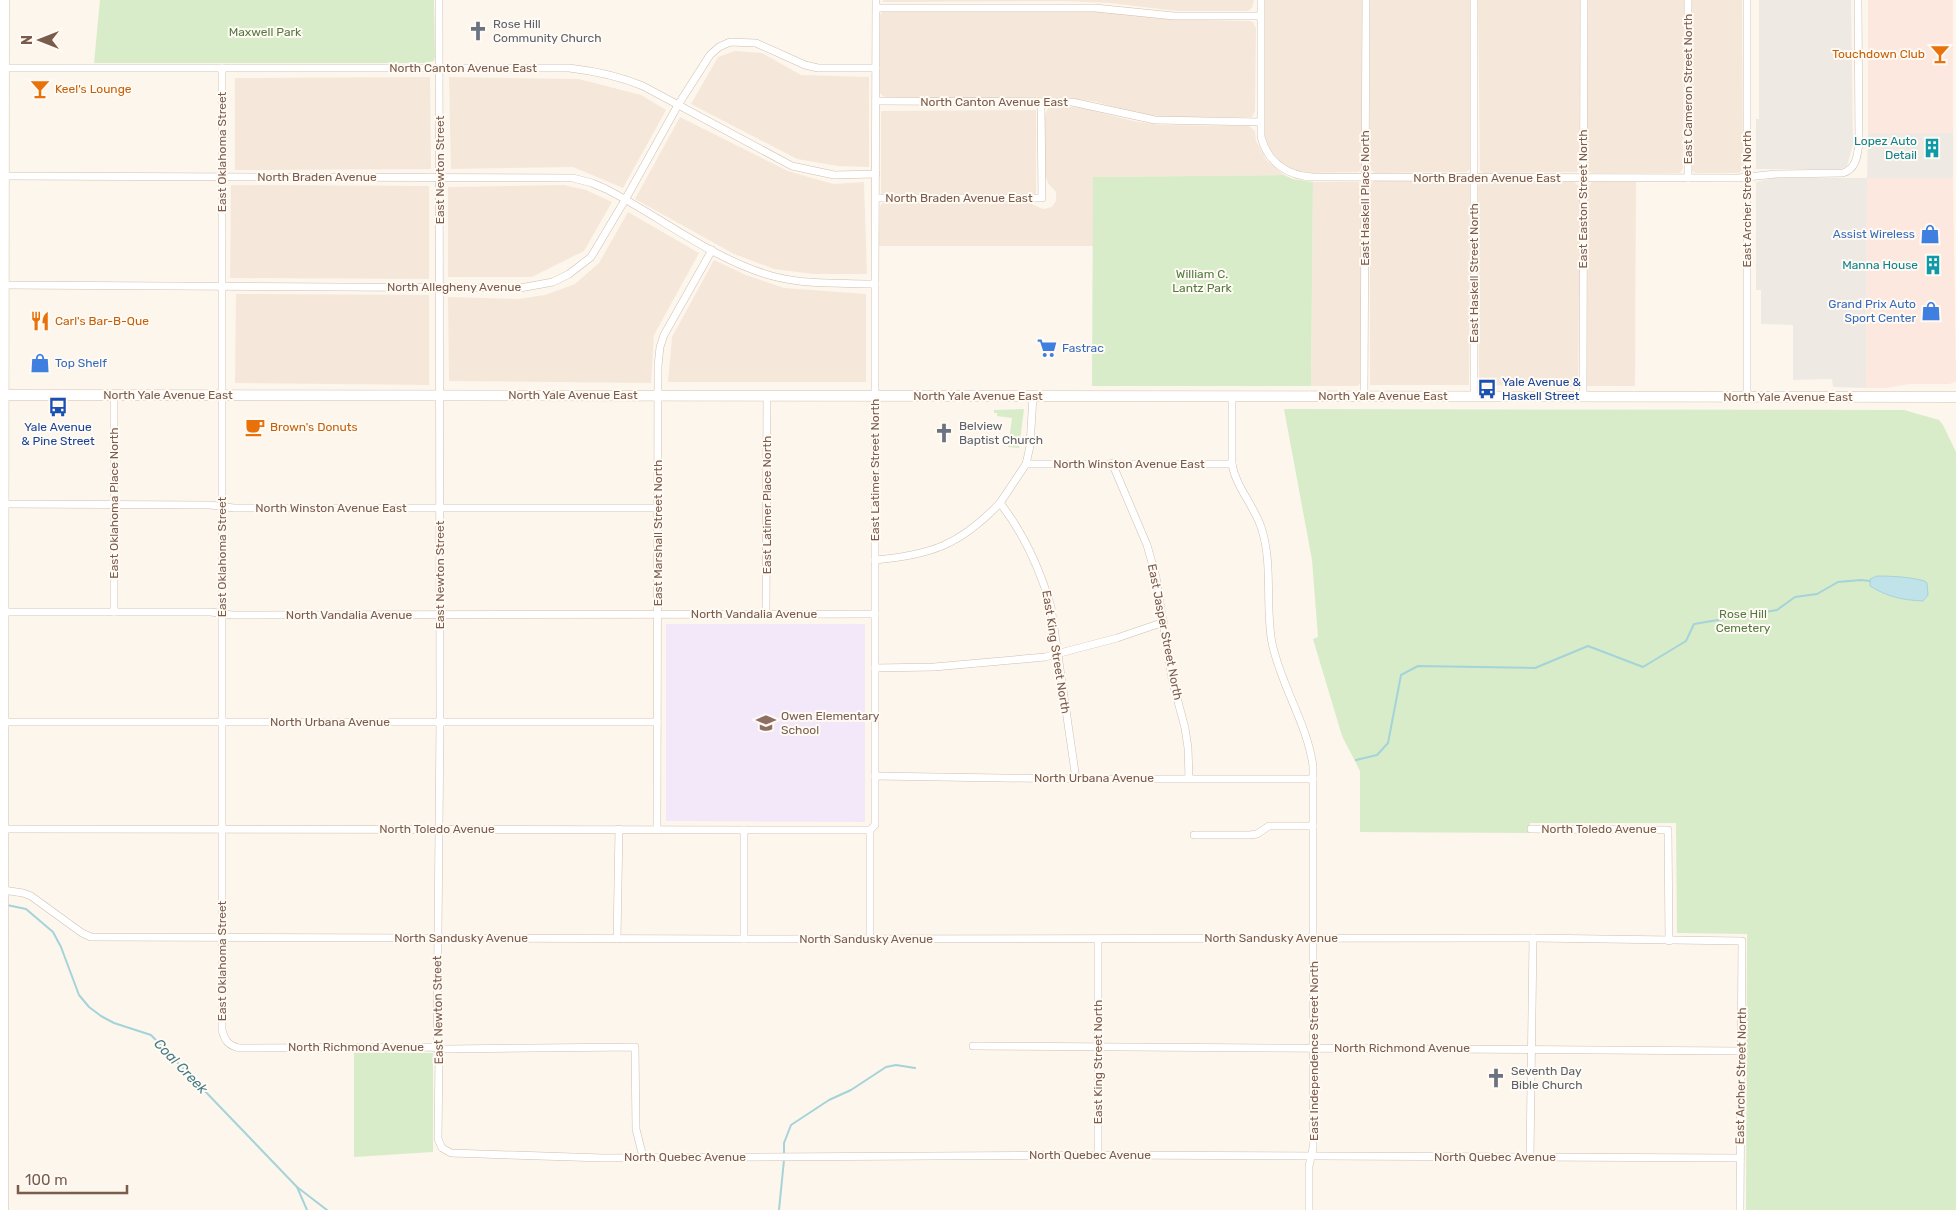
<svg xmlns="http://www.w3.org/2000/svg" width="1956" height="1210" font-family="Rubik,sans-serif">
  <rect width="100%" height="100%" fill="#fdf6ec"/>
  <g fill="#f5e8da">
    <polygon points="883,0 1254,0 1252,8 1248,11 1177,11 1110,3 1063,1 883,2"/>
    <polygon points="1265,0 1362,0 1361,168 1359,172 1310,173 1298,171 1282,164 1268,146 1264,133"/>
    <polygon points="1370,0 1471,0 1471,168 1467,172 1375,173 1370,169"/>
    <polygon points="1478,0 1580,0 1579,168 1577,172 1483,173 1480,171"/>
    <polygon points="1587,0 1684,0 1683,168 1680,173 1592,173 1588,171 1587,164"/>
    <polygon points="1691,0 1742,0 1743,170 1738,173 1696,173 1692,171"/>
    <polygon points="882,11 1106,11 1167,19 1250,21 1253,22 1256,28 1255,111 1252,117 1169,117 1140,114 1096,102 1077,99 885,98 880,93 880,15"/>
    <polygon points="735,51 762,53 801,75 869,77 869,167 838,166 797,159 691,104 718,57"/>
    <polygon points="430,77 431,169 235,170 235,78"/>
    <polygon points="449,77 579,79 641,95 666,110 623,188 573,167 451,169"/>
    <polygon points="1063,106 1083,108 1133,121 1160,125 1249,126 1255,131 1256,141 1267,161 1284,175 1094,177 1093,246 879,246 880,207 882,203 1027,202 1043,209 1052,207 1056,201 1056,192 1048,183 1045,175 1045,114 1049,107"/>
    <polygon points="1036,110 1036,194 881,194 881,111"/>
    <polygon points="680,117 788,171 833,184 864,182 867,274 813,274 774,269 734,254 635,199"/>
    <polygon points="1375,181 1464,181 1470,185 1469,385 1370,385 1370,186 1372,182"/>
    <polygon points="1313,182 1358,182 1361,185 1361,383 1357,386 1311,386"/>
    <polygon points="1480,182 1574,182 1580,187 1578,387 1479,385 1478,187"/>
    <polygon points="1592,182 1636,182 1635,386 1587,386 1588,187"/>
    <polygon points="231,185 429,186 429,279 230,278"/>
    <polygon points="564,185 586,190 612,202 584,251 532,277 448,277 448,187"/>
    <polygon points="628,212 699,253 654,335 651,383 449,381 448,297 518,299 545,295 575,284 599,263"/>
    <polygon points="714,260 746,275 784,288 866,294 866,382 668,382 672,337"/>
    <polygon points="236,294 429,295 429,385 235,383"/>
  </g>
  <g fill="#fde8e0">
    <rect x="1868" y="0" width="85" height="133"/>
    <polygon points="1867,178 1953,178 1956,381 1950,384 1911,384 1885,388 1866,388"/>
  </g>
  <g fill="#efe9e4">
    <polygon points="1759,0 1851,0 1853,145 1847,166 1841,169 1756,169 1756,119 1759,119"/>
    <polygon points="1868,133 1953,133 1953,178 1867,178 1866,388 1833,387 1832,379 1793,380 1793,325 1761,324 1761,290 1756,290 1756,182 1774,178 1867,178"/>
  </g>
  <polygon fill="#f3e8fa" points="666,624 865,624 865,822 666,821"/>
  <g fill="#d8ecc9">
    <polygon points="100,0 434,0 435,57 434,61 425,63 94,63"/>
    <polygon points="1284,175 1293,179 1313,182 1311,386 1092,386 1093,177"/>
    <polygon points="1024,409 1019,448 1008,447 1012,418 997,416 997,413 994,413 994,410"/>
    <polygon points="1284,409 1904,410 1939,420 1943,425 1956,452 1956,1210 1746,1210 1747,934 1677,933 1676,823 1530,823 1529,833 1360,832 1360,771 1342,736 1313,639 1318,637 1312,560"/>
    <polygon points="354,1052 433,1053 433,1152 354,1157"/>
  </g>
  <path fill="#bfe3e8" stroke="#a5d3da" d="M 1877,576 C 1893,576 1909,577 1925,581 L 1927,583 L 1928,595 L 1923,601 C 1902,600 1888,597 1870,586 L 1870,579 Z"/>
  <g fill="none" stroke-linecap="round" stroke-linejoin="round">
    <g stroke="#a5d3da" stroke-width="2">
      <polyline points="1356,760 1377,755 1388,743 1401,675 1418,666 1535,668 1588,646 1643,667 1686,641 1694,624 1777,610 1795,597 1817,594 1838,582 1861,580 1870,581"/>
      <polyline points="7,905 26,909 53,932 61,947 79,995 89,1007 101,1016 114,1023 151,1035 297,1187 327,1210"/>
      <polyline points="784,1155 784,1143 791,1125 829,1100 851,1090 886,1067 896,1065 915,1068"/>
      <polyline points="297,1187 307,1210"/>
      <polyline points="779,1210 784,1160"/>
    </g>
    <defs>
      <g id="street">
        <polyline points="439,0 440,722 437,1040 439,1057 438,1139 442,1148 451,1153 603,1158 1098,1155 1740,1158"/>
        <path d="M 1261,0 L 1261,137 C 1268,163 1288,176 1313,177 L 1738,178 L 1776,174 L 1843,173 C 1856,169 1857,157 1859,144 L 1858,0"/>
        <polyline points="1747,0 1747,397"/>
        <polyline points="877,8 1095,8 1174,16 1260,16"/>
        <path d="M 4,68 L 569,68 C 595,71 619,76 643,86 L 792,166 L 834,175 L 876,174"/>
        <path d="M 222,68 L 222,1030 C 225,1041 228,1045 239,1048 L 430,1047 L 446,1049 L 635,1047 L 636,1129 L 643,1157"/>
        <polyline points="876,101 1072,102 1155,120 1260,122"/>
        <path d="M 4,176 L 573,178 L 592,183 L 606,189 C 661,217 712,259 772,276 C 805,285 841,283 875,284"/>
        <polyline points="1688,178 1688,0"/>
        <polyline points="876,198 1042,198 1041,102"/>
        <polyline points="4,285 520,288 553,282 569,274 591,257 625,200 678,105 710,55 719,47 730,42 756,43 805,65 818,68 876,68"/>
        <polyline points="114,395 114,612"/>
        <path d="M 1033,396 L 1030,446 L 1026,464 L 1000,503 C 1025,535 1040,569 1051,607 L 1076,779"/>
        <path d="M 1232,396 L 1232,464 C 1236,488 1255,506 1262,530 C 1273,566 1265,606 1272,643 C 1281,686 1307,723 1313,766 L 1313,1148 L 1309,1166 L 1309,1210"/>
        <polyline points="1364,396 1366,0"/>
        <polyline points="1474,397 1474,0"/>
        <polyline points="1583,397 1584,0"/>
        <polyline points="1112,463 1147,545 1156,577 1172,679 1185,728 1188,748 1189,778"/>
        <polyline points="1026,464 1232,464"/>
        <polyline points="4,504 210,505 234,508 658,508"/>
        <path d="M 875,560 C 931,555 960,545 1000,503"/>
        <polyline points="5,612 211,612 232,615 875,614"/>
        <polyline points="766,614 767,395"/>
        <polyline points="875,668 934,667 1045,657 1117,638 1164,622"/>
        <polyline points="4,722 657,722"/>
        <polyline points="875,776 1076,779 1313,779"/>
        <polyline points="3,829 870,830"/>
        <polyline points="657,829 658,366 660,347 664,335 712,250"/>
        <polyline points="1531,829 1668,830 1669,941"/>
        <polyline points="744,830 744,939"/>
        <polyline points="1194,835 1250,835 1257,834 1269,826 1313,826"/>
        <polyline points="3,890 23,893 31,896 82,933 91,937 744,939 1533,938 1742,941 1740,1210"/>
        <polyline points="617,939 619,829"/>
        <polyline points="870,939 870,830 875,825 875,284 876,0"/>
        <polyline points="973,1046 1741,1051"/>
        <polyline points="1098,1155 1098,939"/>
        <polyline points="1530,1157 1533,938"/>
      </g>
      <g id="secondary">
        <polyline points="0,395 1956,397"/>
        <polyline points="3,1210 4,0"/>
      </g>
    </defs>
    <use href="#street" stroke="#d1beb0" stroke-width="8"/>
    <use href="#secondary" stroke="#d6c0b0" stroke-width="11"/>
    <use href="#street" stroke="#fff" stroke-width="7"/>
    <use href="#secondary" stroke="#fff" stroke-width="10"/>
  </g>
  <defs>
    <symbol id="church-bare" viewBox="-9 -9 18 18"><path d="M-1.2-6h2.4v3.5h3.3v2.4h-3.3V6h-2.4V-.1h-3.3v-2.4h3.3Z" fill="#6b7280" stroke="#fffaf3" stroke-width="2.5" paint-order="stroke"/></symbol>
    <symbol id="bar-bare" viewBox="-9 -9 18 18"><path d="M-6-5H6L.8 .8V4.5H3.5V6h-7V4.5H-.8V.8Z" fill="#e8710a" stroke="#fffaf3" stroke-width="2.5" paint-order="stroke"/></symbol>
    <symbol id="building-bare" viewBox="-9 -9 18 18"><path d="M-4-6H4V6H1V3H-1V6H-4ZM-2.5-4.3h1.7v1.8h-1.7ZM.8-4.3h1.7v1.8H.8ZM-2.5-1h1.7V.8h-1.7ZM.8-1h1.7V.8H.8Z" fill="#0f9aa8" stroke="#fffaf3" stroke-width="2.5" paint-order="stroke"/></symbol>
    <symbol id="shop-bare" viewBox="-9 -9 18 18"><path d="M-5-2.5h2.3a2.7 3.5 0 0 1 5.4 0H5L5.5 6h-11ZM-1.5-2.5h3a1.5 2.3 0 0 0-3 0Z" fill="#3f7fe0" stroke="#fffaf3" stroke-width="2.5" paint-order="stroke"/></symbol>
    <symbol id="restaurant-bare" viewBox="-9 -9 18 18"><path d="M-5-6h1v4h1v-4h1v4h1v-4h1v5L-1.5 .5V6h-2V.5L-5-1ZM5-6V6H3V1.5H1.5Q1.5-4 5-6Z" fill="#e8710a" stroke="#fffaf3" stroke-width="2.5" paint-order="stroke"/></symbol>
    <symbol id="supermarket-bare" viewBox="-9 -9 18 18"><path d="M-6-5.5h2.5l.6 2H6L4.5 2H-2.5L-4.4-4H-6ZM-1.5 3.2a1.3 1.3 0 1 0 .1 0ZM3 3.2a1.3 1.3 0 1 0 .1 0Z" fill="#3f7fe0" stroke="#fffaf3" stroke-width="2.5" paint-order="stroke"/></symbol>
    <symbol id="bus-bare" viewBox="-9 -9 18 18"><path d="M-5-6H5V4H4V6H2V4H-2V6H-4V4H-5ZM-3.5-4V0h7V-4ZM-3.5 1.2v1.5H-2V1.2ZM2 1.2v1.5H3.5V1.2Z" fill="#1a4fb4" stroke="#fffaf3" stroke-width="2.5" paint-order="stroke"/></symbol>
    <symbol id="cafe-bare" viewBox="-9 -9 18 18"><path d="M-5.5-4.5H6V0H3Q3 3.5 0 3.5H-2.5Q-5.5 3.5-5.5 0ZM3-3.2v2h1.7v-2ZM-6 4.5H4V6H-6Z" fill="#e8710a" stroke="#fffaf3" stroke-width="2.5" paint-order="stroke"/></symbol>
    <symbol id="school-bare" viewBox="-9 -9 18 18"><path d="M0-5L7-2L0 1L-7-2ZM-4 1L0 2.5L4 1V4Q0 6-4 4Z" fill="#8d6e63" stroke="#fffaf3" stroke-width="2.5" paint-order="stroke"/></symbol>
  </defs>
  <g fill-rule="evenodd">
    <use href="#church-bare" x="464" y="17" width="28" height="28"/>
    <use href="#bar-bare" x="1926" y="40" width="28" height="28"/>
    <use href="#bar-bare" x="26" y="75" width="28" height="28"/>
    <use href="#building-bare" x="1918" y="134" width="28" height="28"/>
    <use href="#shop-bare" x="1916" y="220" width="28" height="28"/>
    <use href="#building-bare" x="1919" y="251" width="28" height="28"/>
    <use href="#shop-bare" x="1917" y="297" width="28" height="28"/>
    <use href="#restaurant-bare" x="26" y="307" width="28" height="28"/>
    <use href="#supermarket-bare" x="1033" y="334" width="28" height="28"/>
    <use href="#shop-bare" x="26" y="349" width="28" height="28"/>
    <use href="#bus-bare" x="1473" y="375" width="28" height="28"/>
    <use href="#bus-bare" x="44" y="393" width="28" height="28"/>
    <use href="#cafe-bare" x="241" y="413" width="28" height="28"/>
    <use href="#church-bare" x="930" y="419" width="28" height="28"/>
    <use href="#school-bare" x="752" y="709" width="28" height="28"/>
    <use href="#church-bare" x="1482" y="1064" width="28" height="28"/>
  </g>
  <g text-anchor="middle" stroke-width="4" stroke-linejoin="round" paint-order="stroke">
    <g font-size="12" fill="#5b616d" stroke="#fffaf3" text-anchor="start">
      <text x="493" y="28">Rose Hill<tspan x="493" dy="14">Community Church</tspan></text>
      <text x="959" y="430">Belview<tspan x="959" dy="14">Baptist Church</tspan></text>
      <text x="1511" y="1075">Seventh Day<tspan x="1511" dy="14">Bible Church</tspan></text>
    </g>
    <g font-size="12" fill="#537a41" stroke="#fffaf3">
      <text x="265" y="36">Maxwell Park</text>
      <text x="1202" y="278">William C.<tspan x="1202" dy="14">Lantz Park</tspan></text>
      <text x="1743" y="618">Rose Hill<tspan x="1743" dy="14">Cemetery</tspan></text>
    </g>
    <g font-size="12" fill="#c56008" stroke="#fffaf3" text-anchor="start">
      <text x="1925" y="58" text-anchor="end">Touchdown Club</text>
      <text x="55" y="93">Keel's Lounge</text>
      <text x="55" y="325">Carl's Bar-B-Que</text>
      <text x="270" y="431">Brown's Donuts</text>
    </g>
    <g font-size="12" fill="#7a5c4d" stroke="#fffaf3">
      <text x="463" y="72">North Canton Avenue East</text>
      <text transform="translate(1688 89) rotate(-90)" y="4">East Cameron Street North</text>
      <text x="994" y="106">North Canton Avenue East</text>
      <text transform="translate(222 152) rotate(-90)" y="4">East Oklahoma Street</text>
      <text transform="translate(440 170) rotate(-90)" y="4">East Newton Street</text>
      <text x="317" y="181">North Braden Avenue</text>
      <text x="1487" y="182">North Braden Avenue East</text>
      <text x="959" y="202">North Braden Avenue East</text>
      <text transform="translate(1365 198) rotate(-90)" y="4">East Haskell Place North</text>
      <text transform="translate(1583 199) rotate(-90)" y="4">East Easton Street North</text>
      <text transform="translate(1747 199) rotate(-90)" y="4">East Archer Street North</text>
      <text transform="translate(1474 273) rotate(-90)" y="4">East Haskell Street North</text>
      <text x="454" y="291">North Allegheny Avenue</text>
      <text x="168" y="399">North Yale Avenue East</text>
      <text x="573" y="399">North Yale Avenue East</text>
      <text x="978" y="400">North Yale Avenue East</text>
      <text x="1383" y="400">North Yale Avenue East</text>
      <text x="1788" y="401">North Yale Avenue East</text>
      <text x="1129" y="468">North Winston Avenue East</text>
      <text transform="translate(875 470) rotate(-90)" y="4">East Latimer Street North</text>
      <text transform="translate(114 503) rotate(-90)" y="4">East Oklahoma Place North</text>
      <text transform="translate(767 505) rotate(-90)" y="4">East Latimer Place North</text>
      <text x="331" y="512">North Winston Avenue East</text>
      <text transform="translate(658 533) rotate(-90)" y="4">East Marshall Street North</text>
      <text transform="translate(222 557) rotate(-90)" y="4">East Oklahoma Street</text>
      <text transform="translate(440 575) rotate(-90)" y="4">East Newton Street</text>
      <text x="754" y="618">North Vandalia Avenue</text>
      <text x="349" y="619">North Vandalia Avenue</text>
      <text transform="translate(1165 632) rotate(79)" y="4">East Jasper Street North</text>
      <text transform="translate(1056 652) rotate(81)" y="4">East King Street North</text>
      <text x="330" y="726">North Urbana Avenue</text>
      <text x="1094" y="782">North Urbana Avenue</text>
      <text x="437" y="833">North Toledo Avenue</text>
      <text x="1599" y="833">North Toledo Avenue</text>
      <text x="461" y="942">North Sandusky Avenue</text>
      <text x="1271" y="942">North Sandusky Avenue</text>
      <text x="866" y="943">North Sandusky Avenue</text>
      <text transform="translate(222 961) rotate(-90)" y="4">East Oklahoma Street</text>
      <text transform="translate(438 1010) rotate(-91)" y="4">East Newton Street</text>
      <text x="356" y="1051">North Richmond Avenue</text>
      <text x="1402" y="1052">North Richmond Avenue</text>
      <text transform="translate(1314 1051) rotate(-90)" y="4">East Independence Street North</text>
      <text transform="translate(1098 1062) rotate(-90)" y="4">East King Street North</text>
      <text transform="translate(1741 1076) rotate(-89)" y="4">East Archer Street North</text>
      <text x="1090" y="1159">North Quebec Avenue</text>
      <text x="685" y="1161">North Quebec Avenue</text>
      <text x="1495" y="1161">North Quebec Avenue</text>
    </g>
    <g font-size="12" fill="#0d838f" stroke="#fffaf3" text-anchor="end">
      <text x="1917" y="145">Lopez Auto<tspan x="1917" dy="14">Detail</tspan></text>
      <text x="1918" y="269">Manna House</text>
    </g>
    <g font-size="12" fill="#366cbe" stroke="#fffaf3" text-anchor="end">
      <text x="1915" y="238">Assist Wireless</text>
      <text x="1916" y="308">Grand Prix Auto<tspan x="1916" dy="14">Sport Center</tspan></text>
      <text x="1062" y="352" text-anchor="start">Fastrac</text>
      <text x="55" y="367" text-anchor="start">Top Shelf</text>
    </g>
    <g font-size="12" fill="#164399" stroke="#fffaf3" text-anchor="start">
      <text x="1502" y="386">Yale Avenue &amp;<tspan x="1502" dy="14">Haskell Street</tspan></text>
      <text x="58" y="431" text-anchor="middle">Yale Avenue<tspan x="58" dy="14">&amp; Pine Street</tspan></text>
    </g>
    <g font-size="12" fill="#785e54" stroke="#fffaf3" text-anchor="start">
      <text x="781" y="720">Owen Elementary<tspan x="781" dy="14">School</tspan></text>
    </g>
    <g font-size="14" font-style="italic" fill="#437c86" stroke="#fffaf3">
      <text transform="translate(181 1066) rotate(46)" y="5">Coal Creek</text>
    </g>
  </g>
  <g transform="translate(40 40) rotate(270)" stroke="#fffaf3" stroke-width="4" paint-order="stroke">
  <path d="M0-4L9 19L0 12L-9 19Z" fill="#7a5c4d"/>
  <text y="-8" font-size="14" font-weight="bold" text-anchor="middle" fill="#7a5c4d">N</text>
  </g>
  <path d="M18 1185v8h109v-8" fill="none" stroke="#7a5c4d" stroke-width="2.5"/>
  <text x="25" y="1185" font-size="15" fill="#7a5c4d" stroke="#fffaf3" stroke-width="4" paint-order="stroke">100 m</text>
</svg>
